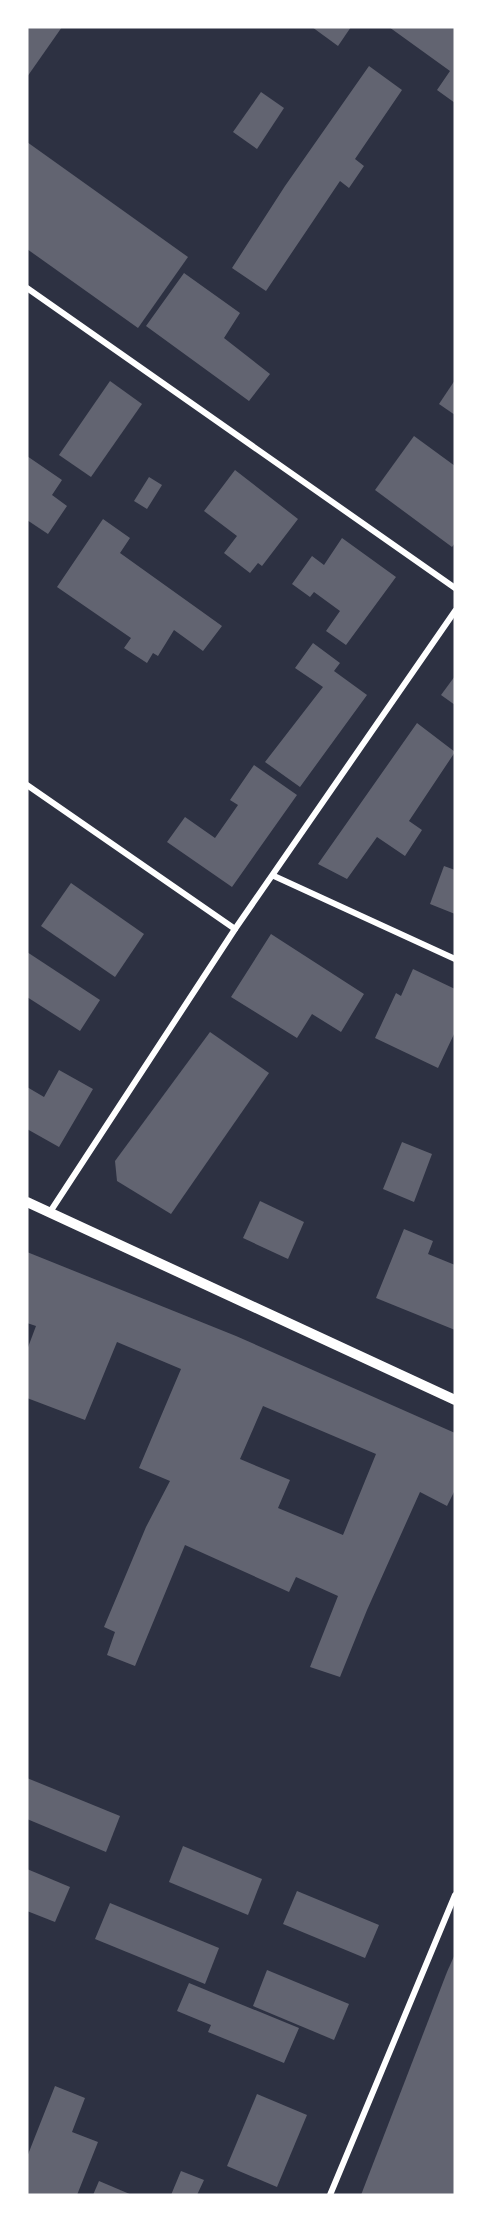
<svg xmlns="http://www.w3.org/2000/svg" width="482" height="2222" font-family="Poppins,sans-serif">
  <rect width="100%" height="100%" fill="#2d3142"/>
  <g fill="#626471" fill-rule="evenodd">
    <polygon points="27,27 62,27 27,77"/>
    <polygon points="312,27 351,27 338,46"/>
    <polygon points="389,27 455,27 455,103 437,90 450,71"/>
    <polygon points="369,66 402,90 355,159 364,166 349,188 340,181 266,291 232,268 285,186"/>
    <polygon points="261,92 284,108 257,149 233,132"/>
    <polygon points="27,142 188,257 138,328 27,249"/>
    <polygon points="184,273 240,313 224,338 270,374 249,401 146,326"/>
    <polygon points="455,380 455,415 439,404"/>
    <polygon points="110,381 142,404 91,477 59,455"/>
    <polygon points="414,436 455,466 455,543 452,547 375,490"/>
    <polygon points="27,456 62,480 52,495 67,506 48,534 27,520"/>
    <polygon points="235,470 298,519 262,566 258,563 250,573 224,553 237,536 204,511"/>
    <polygon points="149,477 162,485 147,509 134,501"/>
    <polygon points="103,519 130,538 120,553 222,626 203,651 174,630 158,656 153,653 147,663 124,648 131,638 57,587"/>
    <polygon points="342,538 396,577 346,645 326,631 340,611 314,592 310,597 292,584 312,556 324,565"/>
    <polygon points="313,643 340,663 334,671 367,695 300,787 265,762 323,687 295,668"/>
    <polygon points="455,676 455,705 441,695"/>
    <polygon points="417,723 455,752 409,821 422,830 405,856 377,837 347,879 318,864"/>
    <polygon points="254,765 297,795 232,887 167,842 185,817 215,838 238,805 230,800"/>
    <polygon points="444,866 455,870 455,914 430,904"/>
    <polygon points="71,883 144,934 115,977 41,926"/>
    <polygon points="271,934 364,994 341,1032 312,1014 297,1038 231,997"/>
    <polygon points="27,952 100,1000 80,1031 27,997"/>
    <polygon points="413,969 455,989 455,1032 438,1068 375,1038 396,993 401,996"/>
    <polygon points="210,1032 269,1073 171,1214 117,1181 115,1161"/>
    <polygon points="59,1070 93,1089 59,1147 27,1129 27,1087 44,1097"/>
    <polygon points="402,1142 432,1154 414,1202 383,1189"/>
    <polygon points="260,1201 304,1222 288,1259 243,1238"/>
    <polygon points="404,1229 433,1241 428,1254 455,1265 455,1330 376,1298"/>
    <path d="M 27,1252 L 236,1336 L 455,1433 L 455,1490 L 447,1506 L 420,1492 L 367,1610 L 340,1677 L 310,1667 L 338,1596 L 296,1577 L 289,1592 L 185,1545 L 135,1666 L 107,1655 L 115,1632 L 104,1627 L 146,1527 L 170,1481 L 139,1468 L 181,1369 L 117,1342 L 85,1420 L 27,1398 L 27,1350 L 36,1326 L 27,1323 ZM 263,1406 L 376,1454 L 343,1535 L 278,1508 L 290,1480 L 240,1459 Z"/>
    <polygon points="27,1778 120,1816 106,1852 27,1819"/>
    <polygon points="183,1846 262,1879 248,1915 169,1882"/>
    <polygon points="27,1869 70,1887 55,1922 27,1911"/>
    <polygon points="297,1891 379,1925 365,1958 283,1924"/>
    <polygon points="110,1903 219,1948 205,1984 95,1939"/>
    <polygon points="455,1954 455,2195 361,2195 447,1972"/>
    <polygon points="267,1970 349,2004 334,2040 253,2006"/>
    <polygon points="189,1983 299,2028 284,2063 208,2032 211,2025 177,2011"/>
    <polygon points="55,2086 85,2098 72,2132 98,2142 77,2195 27,2195 27,2157"/>
    <polygon points="257,2094 307,2115 277,2187 227,2166"/>
    <polygon points="181,2171 204,2180 197,2195 171,2195"/>
    <polygon points="99,2181 132,2195 93,2195"/>
  </g>
  <g fill="none" stroke-linecap="round" stroke-linejoin="round">
    <g stroke="#fff" stroke-width="6">
      <polyline points="27,288 455,588"/>
      <polyline points="27,785 235,929"/>
      <polyline points="274,876 455,959"/>
      <polyline points="50,1212 235,929 455,611"/>
      <polyline points="330,2195 455,1895"/>
    </g>
    <polyline stroke="#fff" stroke-width="10" points="27,1202 455,1400"/>
  </g>
  <rect width="482" height="2222" fill="none" stroke="#ffffff" stroke-width="57"/>
</svg>
